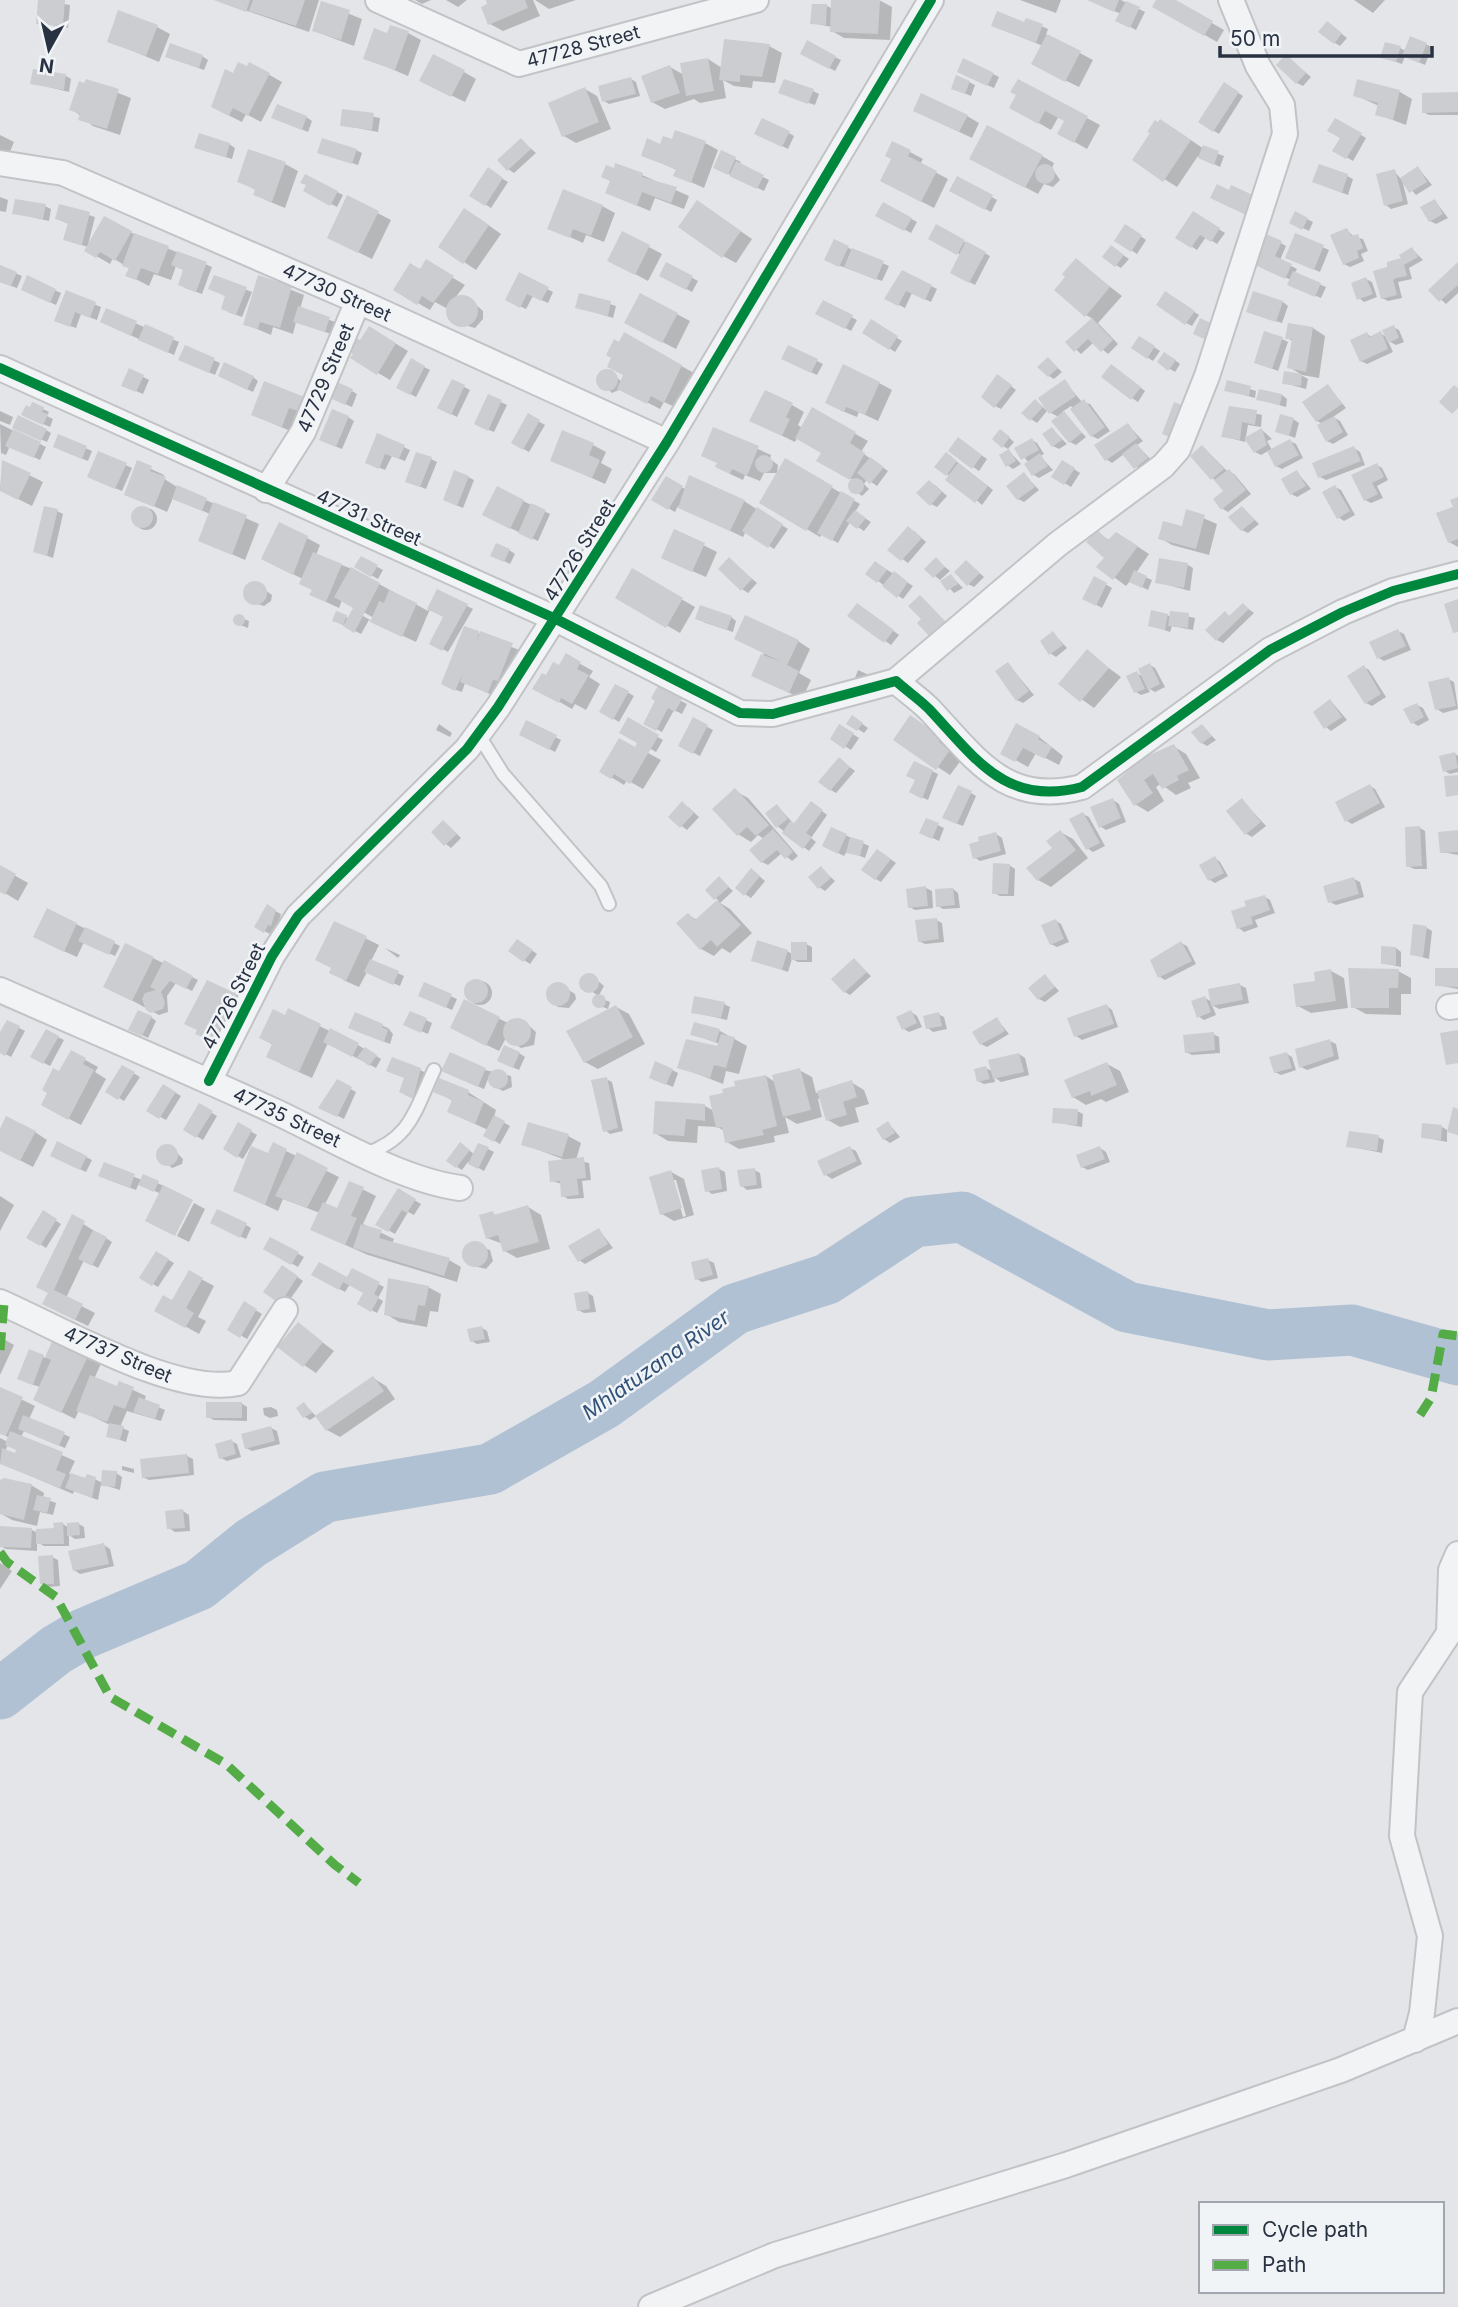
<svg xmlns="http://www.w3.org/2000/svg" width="1458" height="2307" font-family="Inter,sans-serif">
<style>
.shadow{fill:#0003;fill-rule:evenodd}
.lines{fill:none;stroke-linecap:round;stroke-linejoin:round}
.river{stroke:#b1c1d4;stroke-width:51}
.building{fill:#cbcdd0}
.service-casing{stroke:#c1c3c6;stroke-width:16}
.minor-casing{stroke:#c1c3c6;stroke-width:28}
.service{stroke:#f2f3f5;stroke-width:12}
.minor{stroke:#f2f3f5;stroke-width:24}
.quiet{stroke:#53ac46;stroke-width:9;stroke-dasharray:18 9;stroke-linecap:butt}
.cycleway-casing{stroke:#f1f4f7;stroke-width:15}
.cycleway{stroke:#00873e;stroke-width:10}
.labels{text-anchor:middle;stroke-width:5;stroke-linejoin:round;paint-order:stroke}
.street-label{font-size:19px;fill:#293242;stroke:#f1f4f7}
.water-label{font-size:21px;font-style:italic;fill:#325177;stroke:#f1f4f7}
</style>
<rect width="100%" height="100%" fill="#e3e5e8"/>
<path class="shadow" d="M40,0L70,5L68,28L38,23Z
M215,0H319L309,32Z
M415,0H431L422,4Z
M446,0H467L458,7Z
M488,0H533L540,16L503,31L490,24Z
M535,0H576L549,9Z
M833,0H879L892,7L890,40L844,38L832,31V27L812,23L827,6L833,9Z
M1020,0H1061L1056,13Z
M1089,0H1121L1145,12L1136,30L1118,20L1121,14Z
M1158,0H1172L1224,30L1217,42L1154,6Z
M1354,0H1385L1373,13Z
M322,3L362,19L354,46L314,31Z
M1027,20L1048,29L1046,35L1093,60L1079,87L1046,71L1043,46L999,28L1025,24Z
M157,27L170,34L159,62L109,41Z
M1333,27L1347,38L1340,46L1335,43Z
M408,33L421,40L408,76L366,58L388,35Z
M1411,38L1432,47L1425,65L1405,56L1402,64L1382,57L1400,48L1406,51Z
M807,43L841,60L835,71L802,53Z
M769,46L782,53L775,83L753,81L752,88L734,86L723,80L726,98L700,103L694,99L665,109L652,102L670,67L684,75L708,59L722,68Z
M202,56L208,60L204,70L173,59Z
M1286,56L1311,77L1303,86L1297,83Z
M250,64L282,82L261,122L246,114L242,122L226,114Z
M464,72L476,79L465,102L434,87Z
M993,74L999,77L994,88L965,75Z
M66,76L71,79L69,92L32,83Z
M631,79L636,82L640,96L609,104L604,101Z
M87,81L131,98L120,135L93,126L72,109Z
M1018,81L1100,125L1087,149L1059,133L1066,120L1059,116L1051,130L1011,107L1018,95Z
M1358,81L1400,92L1412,99L1406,125L1377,114L1379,106L1355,95Z
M969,82L975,85L971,96L959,91Z
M1224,84L1243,96L1219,134L1200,122Z
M585,89L597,96L611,129L576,143L564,136Z
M813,91L819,94L815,105L786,95Z
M1458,94V115H1429L1423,112Z
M343,111L380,118L378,132L342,125Z
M967,116L979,123L972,138L928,117Z
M306,117L312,121L308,132L279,120Z
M1336,120L1366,138L1353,161L1334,150L1342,138Z
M1173,128L1204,149L1224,156L1220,167L1198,156L1177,187L1134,160Z
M789,133L794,136L788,149L762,136Z
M0,135L14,142L9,154L0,151Z
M521,140L536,153L514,173L508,169Z
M705,143L718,150L704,188L675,175L677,170L643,155L661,146Z
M893,143L923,159L920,164L948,179L934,208L895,188Z
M229,144L235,148L232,159L202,150Z
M356,150L362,153L358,165L319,152Z
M1042,156L1054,163L1052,168L1060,180L1053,187L1044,184L1038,194L984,165Z
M735,159L741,162L739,165L769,180L764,191L715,167Z
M285,164L298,171L285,208L268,201L255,194L256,190L239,181Z
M1418,168L1432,185L1416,195L1402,179L1408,204L1391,209L1386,205L1394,171L1401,179Z
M488,170L508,182L491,208L471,195Z
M642,175L689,196L684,209L655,198L650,211L607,193Z
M306,176L343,195L337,207L305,191L308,185Z
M1347,176L1353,179L1348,195L1314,182Z
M958,178L997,200L991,212L951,190Z
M0,197L8,200L6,212L0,211Z
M348,198L391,220L372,259L341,244Z
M1435,201L1448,218L1436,224L1430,221Z
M884,204L917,222L911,233L878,215Z
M45,206L51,209L49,221L14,213Z
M60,206L95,217L88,245L104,218L136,235L212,267L202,294L185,288V270L176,266L171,280L154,274L149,286L128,275L130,269L113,258L110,264L86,250L88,247L71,242L69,224L57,219Z
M602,206L615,213L604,242L586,235L583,243L550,228Z
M710,210L752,239L736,263L723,256Z
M1193,213L1225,233L1217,244L1206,237L1197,250L1177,237Z
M477,217L501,234L476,270L464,262Z
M1307,219L1313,222L1309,231L1291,222Z
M937,227L990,256L975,285L952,273L961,255L931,238Z
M1131,229L1146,240L1137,254L1116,240Z
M1347,230L1354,237L1363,239L1368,251L1361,254L1364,261L1350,267L1344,264Z
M1296,235L1329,250L1320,272L1293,260Z
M835,242L889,266L882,281L832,263Z
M1281,243L1286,246L1280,260L1297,269L1294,274L1326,287L1321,298L1294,287L1291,280L1263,267Z
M649,247L662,254L648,281L622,267Z
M1412,249L1423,260L1409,268L1412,279L1398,282L1402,298L1388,301L1382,298Z
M1117,251L1129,259L1121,268L1116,265Z
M1077,261L1122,296L1098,323L1118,344L1108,354L1094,342L1081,354L1068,342L1093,319L1086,315Z
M426,262L465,285L455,298L467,297L483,311V319L475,328L454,322L448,314L450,303L446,308L435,302L430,310L395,290L421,271Z
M667,264L698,281L692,292L661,275Z
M1458,264V293L1446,304L1430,290Z
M0,267L22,276L17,288L0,282Z
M903,272L937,289L931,302L912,293L905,308L887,299Z
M520,275L553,292L548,303L533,296L526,309L507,300Z
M215,277L252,292L242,317L228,312L227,296Z
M259,277L304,295L300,309L335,322L331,334L296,322L293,334L273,327L271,335L245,324Z
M28,278L61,293L56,305L28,292Z
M1366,279L1372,282L1377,297L1364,302L1359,298Z
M67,293L101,307L97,320L81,314L76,328L62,323Z
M1166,294L1199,315L1192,326L1186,323Z
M580,295L616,306L613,318L577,307Z
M641,295L690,321L676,349L639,330Z
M824,302L857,320L851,331L818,313Z
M1283,302L1288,306L1282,323L1254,314Z
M107,311L179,342L174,355L108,325Z
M871,322L902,341L895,352L865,332Z
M1393,327L1399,330L1404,342L1396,345L1388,341L1393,352L1367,364L1361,361L1367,334L1372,337L1380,333L1388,338Z
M370,328L408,351L390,380L353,358Z
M1313,328L1325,336L1319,378L1302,375L1289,367L1293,341L1287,338Z
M625,335L694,373L677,408L664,402L660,409L621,389L612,393L599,381L604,372L609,371L622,382L625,376L620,344Z
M1140,338L1160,351L1153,361L1133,348Z
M1282,339L1288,342L1278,371L1256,362Z
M185,347L220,363L215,375L186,362Z
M789,347L823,364L817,375L789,362Z
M1171,357L1180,364L1175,372L1159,362Z
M1048,359L1062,372L1054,379L1049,376Z
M412,361L430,370L416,397L399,388Z
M130,370L149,380L143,394L129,388Z
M1117,370L1145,391L1138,402L1132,398Z
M1301,375L1308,379L1306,389L1284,383Z
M253,377L258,381L253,392L225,379Z
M1003,380L1016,390L1001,409L995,406Z
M452,381L470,390L457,417L440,408Z
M1065,382L1082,402L1090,404L1110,431L1098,439L1092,436L1071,406L1062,412L1086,437L1076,445L1070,442L1059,417L1051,413Z
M1228,382L1256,391L1255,398L1226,390Z
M879,383L892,390L878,421L859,412L857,417L840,410Z
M1328,386L1346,408L1333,417L1340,421L1348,435L1333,444L1327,441L1323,424L1317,421Z
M352,391L357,394L352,407L338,401Z
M1282,395L1287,399L1286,407L1258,399Z
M488,396L507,405L494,432L482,427Z
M306,399L295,433L253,415Z
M33,404L49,412L47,416L53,419L50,427L29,418Z
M792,405L804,412L798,425L802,428L813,410L868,441L861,452L888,471L877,486L867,479L864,484L869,489L862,496L850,487L853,480L819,460L824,453L797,438L795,442L764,427Z
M1041,405L1047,411L1037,423L1031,419Z
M1231,408L1262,415L1261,427L1248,425L1245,442L1223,436Z
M0,411L13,417L10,425L0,421Z
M529,416L545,425L529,452L513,443Z
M348,417L354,421L342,449L327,443Z
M1293,419L1299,423L1295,438L1277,431Z
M0,424L46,447L40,460L10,446L6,455L1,453Z
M1128,425L1143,441L1137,445L1153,462L1141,471L1124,454L1112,463L1106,459Z
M714,429L771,455L770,459L778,465L777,473H764L760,481L745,475L743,480L730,474L718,464Z
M1052,429L1067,444L1059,449L1053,446Z
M20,430H46L51,433L47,442Z
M1262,430L1272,439L1267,441L1272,450L1290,441L1296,444L1303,458L1282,469L1276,466L1268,451L1261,455L1255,452Z
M378,435L410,450L405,461L392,456L385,470L373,465Z
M1006,435L1014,442L1008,449L1003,446Z
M59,436L92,451L88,461L61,450Z
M1032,440L1037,443L1044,454L1040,456L1053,470L1039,478L1034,475L1029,463L1017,449Z
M964,443L987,459L979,471L950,451Z
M593,445L606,452L601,463L612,469L605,484L552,460Z
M1203,447L1228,472L1234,474L1251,494L1228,512L1223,509L1225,491L1192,456Z
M1354,448L1360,452L1365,465L1326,480L1320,477Z
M1009,451L1021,464L1013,469L1007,465Z
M99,453L132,468L122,491L95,480Z
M952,458L993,490L982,505L947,474Z
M431,459L437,462L426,489L413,484Z
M786,461L860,504L855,512L871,522L864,531L850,522L838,543L822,534L820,537L761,502Z
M3,462L43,482L32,506L0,490Z
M1063,462L1080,473L1071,487L1053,476Z
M138,463L164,475L163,478L177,487L259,524L245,560L200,540L210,514L173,498L167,512L127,494Z
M1377,465L1382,468L1388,480L1377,486L1383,498L1371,503L1365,500Z
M1297,472L1311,489L1297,497L1291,494Z
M1024,474L1039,490L1024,502L1018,499Z
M468,477L474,480L463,508L451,503Z
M667,479L685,489L744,501L788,529L774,549L746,531L743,537L678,506L675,512L654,500Z
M935,485L947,496L937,507L931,504Z
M1335,487L1341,490L1355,515L1344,521L1338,517Z
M1458,499V547L1449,542Z
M523,501L550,514L538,541L497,522Z
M135 519a11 11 0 1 1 22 0a11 11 0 1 1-22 0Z
M1242,508L1259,524L1248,533L1242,530Z
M57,511L63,514L53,558L35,551Z
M1187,511L1217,524L1209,555L1172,545L1160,538L1183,528Z
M675,531L717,552L706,577L676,564Z
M914,531L926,542L908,563L889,549Z
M1097,533L1111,541H1129L1149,554L1136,573L1152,580L1148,590L1130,581L1126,586L1099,566L1106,557Z
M307,538L320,545L316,555L352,569L428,611L438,591L473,609L448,652L432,643L445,617L430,609L416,642L369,620L361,634L339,623L346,617L349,619L354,611L372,621L374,618L342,600L339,608L324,601L311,594L313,591L303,579L276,566Z
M509,550L515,554L510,564L492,555Z
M361,558L383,570L378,579L356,567Z
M730,560L757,583L748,593L742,589Z
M936,560L950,571L940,580L926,569Z
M967,562L984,577L974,587L968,584Z
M1188,565L1193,568L1190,591L1157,582Z
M881,566L913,586L903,599L878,581Z
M632,571L695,607L680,633L617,597Z
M951,576L963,588L954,593L943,581Z
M1095,578L1112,588L1102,608L1084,598Z
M255,583L272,595L271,601L264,606L251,602L246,594L247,588Z
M1243,605L1254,613L1223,643L1217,640L1226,614L1231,617Z
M863,608L899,635L891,645L850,616Z
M1171,613L1195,618L1193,630L1172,626L1170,632L1150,625L1167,615L1171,617Z
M237,616L249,621L248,628L235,623Z
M731,617L736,621L733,632L703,622Z
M1398,631L1404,634L1411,650L1384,661L1379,658Z
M478,633L524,652L501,699L465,683L462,692L448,687Z
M1053,633L1067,648L1056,657L1050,653Z
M798,641L810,649L799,673L811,680L802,699L753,675L764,653Z
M1087,652L1121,677L1094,708L1060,684Z
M566,656L593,671L589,677L600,684L586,710L575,704L572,709L535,688L560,667Z
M1008,664L1034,695L1023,703L1017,700Z
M1150,665L1155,668L1165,687L1155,692L1148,688L1150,692L1141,695L1136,692V673L1144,677Z
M1364,667L1369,670L1386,697L1372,706L1366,703Z
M858,670L871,676L860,681L855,678Z
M1448,679L1454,682L1458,709L1443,713L1437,709Z
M616,686L634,696L619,722L601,711Z
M658,689L687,704L682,714L674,710L662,732L645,723L657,700Z
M1331,701L1347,720L1331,731L1326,727Z
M1417,705L1423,708L1429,720L1418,726L1412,722Z
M911,717L954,746L950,751L962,759L950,775L895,739Z
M628,720L663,740L656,752L621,732Z
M694,720L713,730L700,756L680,746Z
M858,721L868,728L864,733L849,723Z
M527,722L561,740L555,752L521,734Z
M439,724L452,733L450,737L436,730Z
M840,726L859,738L851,750L832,738Z
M1202,726L1216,740L1207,746L1202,743Z
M1039,737L1063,756L1059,765L1036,753L1028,767L1003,753Z
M1173,746L1186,754L1200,778L1188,783L1191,788L1176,795L1161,784L1156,787L1164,801L1148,812L1135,804L1119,781Z
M648,753L661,760L643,789L627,780L624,785L601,771Z
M1454,753L1458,756V772L1450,774L1445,771Z
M839,759L855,771L836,793L831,790Z
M932,771L938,774L928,800L917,795Z
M1370,786L1375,789L1385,807L1352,824L1347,821Z
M735,791L748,798L798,856L792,861L782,853L768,865L762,862L752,850L764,839L758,835L751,842L738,834Z
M971,793L976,796L963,826L950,821Z
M1113,800L1119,804L1126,822L1106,830L1100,826Z
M1242,800L1266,826L1252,837L1247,834Z
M777,806L795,825L817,807L827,815L811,838L816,842L809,851L776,825Z
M688,807L699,817L687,830L670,817Z
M1083,814L1089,817L1105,846L1093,852L1087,848Z
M927,820L944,828L939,841L927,835Z
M449,826L461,838L451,848L446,844Z
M1420,828L1425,831L1427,869H1414L1408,866Z
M832,829L869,846L865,858L847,851L844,856L830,849Z
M1060,832L1073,839L1088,858L1051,887L1038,880Z
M1458,832V855L1442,852Z
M996,834L1002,838L1006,854L980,861L974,857Z
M883,854L896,863L881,882L876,879Z
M1215,858L1220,862L1228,876L1215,883L1210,880Z
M1009,865L1015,869L1014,896H1000L994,893Z
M0,867L28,883L18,901L0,890Z
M821,868L835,881L825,891L819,887Z
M757,874L765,881L751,898L745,894Z
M719,878L733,891L720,903L730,909L752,933L730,953L722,948L714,956L701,949L679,924L688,915L697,920L719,901L707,890Z
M1354,879L1360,882L1364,897L1336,905L1330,902Z
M926,888L932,891L933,908L915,910L910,907Z
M953,889L958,893L960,908L943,909L938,906Z
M1265,897L1270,900L1275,913L1255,920L1258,927L1244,932L1239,928Z
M267,907L281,914L277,928L275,926L270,934L256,927Z
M936,920L942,923L944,942L925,944L919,941Z
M1056,921L1061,924L1069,942L1057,947L1051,944Z
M335,923L379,945L371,961L404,976L400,986L367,972L359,987L343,980Z
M76,924L120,946L115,956L84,942L77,957L48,944Z
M1427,928L1432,931L1429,959L1411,954Z
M1181,943L1187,946L1196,964L1165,980L1160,977Z
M523,944L537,954L530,964L510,951Z
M806,944L812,947V962H798L792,959L788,972L753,960L787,951L792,954Z
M126,945L198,980L192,991L176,983L167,996L168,1012L159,1015L118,993Z
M385,948L400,955L398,958Z
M1396,948L1401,952V967L1383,963Z
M255,956L261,960L260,976L247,968Z
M855,961L871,976L850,995L845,992Z
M1458,969V989L1437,985Z
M1331,971L1344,978L1348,1008L1311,1013L1298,1006Z
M1398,971L1411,978V994H1401V1015L1366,1014L1353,1007Z
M591,975L604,986L598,997L610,1002L608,1009L595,1004L597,995L581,984L582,979Z
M1045,976L1059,991L1045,1002L1039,999Z
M468 993a12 12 0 1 1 24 0a12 12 0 1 1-24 0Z
M559,984L575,994L576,999L569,1008L558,1007L548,999L549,988Z
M425,985L457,999L452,1010L426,998Z
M1240,985L1246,988L1249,1003L1219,1009L1212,1005L1216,1015L1204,1020L1198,1016L1205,998L1212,1002Z
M465,1002L508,1023L520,1020L526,1023L536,1032L534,1045L521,1048L506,1038L499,1051L464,1034Z
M724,1004L730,1007L727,1020L693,1012Z
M1107,1006L1112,1010L1118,1027L1082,1040L1076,1036Z
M616,1007L629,1014L645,1044L598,1069L585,1062Z
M289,1011L358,1045L381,1059L376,1068L328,1043L312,1078L281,1064L273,1045L261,1038L286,1017Z
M911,1012L917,1016L922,1027L909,1032L904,1029Z
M411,1013L432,1023L428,1034L409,1026Z
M938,1014L944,1017L947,1029L933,1032L928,1028Z
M356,1015L388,1028L393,1034L390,1044L356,1031Z
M151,1017L156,1021L148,1038L130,1029Z
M997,1019L1009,1034L987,1047L981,1044Z
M8,1022L25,1031L11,1057L0,1051V1036Z
M695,1024L720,1031L747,1046L739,1074L726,1071L723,1084L680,1067L719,1048L720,1044L692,1034Z
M46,1031L64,1040L50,1066L32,1057Z
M1213,1034L1219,1037L1220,1053L1192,1055L1186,1052Z
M1330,1041L1336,1044L1339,1059L1307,1070L1301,1067Z
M71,1052L98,1067L95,1072L106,1079L81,1125L56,1112L50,1092Z
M519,1053L525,1057L519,1070L505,1064Z
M1019,1054L1025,1058L1029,1075L1001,1082L994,1077L995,1082L984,1084L978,1081L986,1068L993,1072Z
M1287,1054L1292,1057L1296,1070L1281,1075L1275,1072Z
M1107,1064L1120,1071L1129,1092L1106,1102L1101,1099L1086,1105L1073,1097Z
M123,1067L140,1077L124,1101L108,1091Z
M420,1070L426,1073L419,1100L406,1095Z
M485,1070L511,1076L512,1087L503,1091L491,1085L490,1074L484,1089L449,1074Z
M672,1070L678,1073L673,1087L657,1080Z
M799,1070L812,1077L816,1093L851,1082L864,1090L869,1104L855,1108L859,1122L840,1127L828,1120L821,1098L818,1099L822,1117L797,1124L785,1117L789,1133L774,1136L775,1142L739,1149L727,1142L725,1131L717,1127L698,1126L697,1143L668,1141L655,1133L705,1106L714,1111L724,1095L766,1076L775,1082Z
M606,1079L612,1082L623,1131L610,1134L605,1130Z
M337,1082L356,1092L344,1119L320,1107Z
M164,1086L181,1096L166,1120L149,1111Z
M435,1091L468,1092L496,1110L494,1117L510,1126L500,1144L485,1135L488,1130L449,1112L453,1101Z
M199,1105L217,1116L203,1140L185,1129Z
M1458,1110V1135L1447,1130V1142L1422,1137L1442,1127L1449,1131Z
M1077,1111L1083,1114L1082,1127L1054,1122Z
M888,1123L900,1137L890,1143L884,1139Z
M239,1124L257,1135L243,1159L225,1149Z
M35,1132L47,1140L33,1167L0,1150V1133Z
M568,1136L581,1143L576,1160L589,1163L591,1180L582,1181L584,1198L568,1199L562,1195V1184L552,1181L568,1161L523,1144Z
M1378,1137L1384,1140L1382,1153L1348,1146Z
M170,1146L183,1159L182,1164L172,1168L159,1156L164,1147Z
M466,1148L474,1154L488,1149L494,1152L484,1171L468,1162L462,1170L457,1167Z
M850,1148L856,1151L862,1164L832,1179L826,1175L819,1162Z
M1100,1148L1106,1152L1110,1162L1088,1170L1082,1167Z
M286,1151L339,1177L325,1204L338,1210L350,1183L376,1196L363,1224L394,1239L392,1244L449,1260L461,1267L457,1282L368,1255L325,1236L312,1229L320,1213L283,1199L278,1211L248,1197L269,1156Z
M86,1157L92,1160L86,1172L58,1159Z
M105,1165L142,1180L144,1177L164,1186L161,1194L139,1183L136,1190L106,1179Z
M719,1169L725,1172L727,1191L712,1194L706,1190Z
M754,1170L760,1173L762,1188L747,1190L742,1186Z
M671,1172L684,1179L694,1215L674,1221L662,1214ZM672,1180H676L686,1216L683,1217Z
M399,1191L421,1204L414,1215L408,1212L395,1234L378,1224Z
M0,1196L14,1205L0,1231Z
M194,1203L205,1209L189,1242L177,1236Z
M528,1207L541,1215L550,1249L517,1258L505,1251L503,1244L487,1238L492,1213L497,1216Z
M44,1213L61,1224L46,1248L29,1237Z
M72,1217L112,1242L98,1268L84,1260L66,1298L95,1313L88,1326L57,1311L49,1293Z
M246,1225L251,1228L246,1239L218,1226Z
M599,1230L613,1248L585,1264L579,1260Z
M271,1239L304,1257L298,1267L266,1249Z
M472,1244L490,1250L493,1261L486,1269L474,1266L465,1257V1252Z
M157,1253L174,1263L158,1287L141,1277Z
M708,1260L714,1263L718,1278L702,1282L697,1279Z
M288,1270L303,1281L286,1305L265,1292Z
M353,1270L384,1287L378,1298L383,1301L377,1313L359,1304L366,1292L350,1284L345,1292L314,1275L348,1280Z
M190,1273L214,1286L198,1317L206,1321L199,1334L156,1310L173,1303Z
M428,1287L441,1294L438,1312L430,1311L427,1327L399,1322L386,1314Z
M588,1293L593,1296L596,1312L584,1313L578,1310Z
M245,1304L262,1314L247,1339L230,1329Z
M298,1324L334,1351L316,1373L304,1365Z
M482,1328L487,1331L490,1342L477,1344L472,1341Z
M0,1337L14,1345L0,1375Z
M56,1337L104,1357L94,1379L118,1388L120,1384L146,1396L144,1401L165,1410L161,1421L127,1411L120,1427L129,1431L126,1442L108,1436L110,1425L79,1410L75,1419L35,1399L40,1387L25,1382L30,1352L46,1358Z
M373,1378L386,1386L395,1399L340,1437L327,1430Z
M0,1389L35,1406L29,1419L70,1437L65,1448L24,1431L21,1437L75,1461L69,1474L86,1481L88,1476L103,1483L116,1473L122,1477L120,1490L101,1484L98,1500L74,1491L73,1494L0,1463V1438L8,1442L10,1438L0,1433ZM8,1445L18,1450L16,1456L5,1451Z
M241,1403L247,1407V1421L214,1420L208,1417Z
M304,1404L316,1416L310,1420L305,1417Z
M271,1407L277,1410L278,1416L270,1418L264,1415L263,1408Z
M271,1428L277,1431L280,1444L252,1451L246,1448Z
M231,1441L237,1444L241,1457L227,1461L221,1458Z
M187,1456L193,1459L194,1475L149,1480L143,1477Z
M122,1466L134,1469V1473L122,1470Z
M0,1481L31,1485L44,1493L43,1498L56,1503L53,1515L40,1512L37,1526L12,1520L0,1513Z
M183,1511L189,1515L190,1531L175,1532L169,1528Z
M63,1524L69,1528L79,1524L84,1527L85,1538L75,1539L69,1535V1546H44L37,1542V1551L6,1549L0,1546L32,1530L38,1533L55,1530Z
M104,1545L110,1549L114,1566L80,1574L74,1570Z
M52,1557L58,1560L60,1586L48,1587L42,1583Z
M0,1563L12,1571L0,1589Z"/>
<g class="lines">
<path class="river" d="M0,1694L56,1650L83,1634L199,1585L251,1543L325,1497L490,1469L604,1404L735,1309L827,1279L914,1222L962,1217L1127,1307L1268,1335L1352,1330L1458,1360"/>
</g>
<path class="building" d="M38,0H65L63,26L36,24Z
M214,0H250L246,12Z
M253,0H305L296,26L249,11Z
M486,0H525L528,8L488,25L481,7L487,4Z
M831,0H880L878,34L830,32Z
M1087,0H1119L1114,12Z
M1156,0H1176L1213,21L1204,36L1152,7Z
M321,1L350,10L341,40L312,31Z
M1126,1L1140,7L1130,28L1115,21Z
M812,4H827L826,25L810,24Z
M118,10L158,25L146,56L107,42Z
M997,11L1024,22L1026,18L1043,24L1036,43L991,26Z
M1327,21L1342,33L1334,44L1318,32Z
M390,25L409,31L395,70L363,59L374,28L387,33Z
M1047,34L1081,51L1065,82L1031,64Z
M1410,36L1427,43L1419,63L1402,56Z
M724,39L770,44L762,77L740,75V82L719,80Z
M807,40L836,56L829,69L800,54Z
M1385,42L1401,46L1396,62L1380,58Z
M170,43L203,55L199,68L165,57Z
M433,54L465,70L451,97L419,81Z
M1286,54L1306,73L1296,84L1276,65Z
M708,58L714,91L686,96L680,63Z
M963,58L994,73L987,86L957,72Z
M238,62L247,66L249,62L270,73L248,116L233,108L229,116L211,107L225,69L233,73Z
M670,65L680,93L651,103L641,76Z
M33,69L66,74L64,90L30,84Z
M956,75L970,81L965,94L951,89Z
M631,77L636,94L602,102L598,86Z
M86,79L119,89L107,129L78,120L80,114L69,110L79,81L84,83Z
M784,79L814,89L808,104L778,93Z
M1018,79L1088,116L1074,143L1057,134L1064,121L1045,111L1038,124L1009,108L1016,95L1010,92Z
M1357,79L1400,90L1393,120L1375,115L1378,103L1353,96Z
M1224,82L1239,92L1213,132L1198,122Z
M585,87L599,122L562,137L548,103Z
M1458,92V112L1422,113V93Z
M921,93L968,115L959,132L913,111Z
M277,104L307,116L302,130L271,118Z
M342,109L374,113L372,130L340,126Z
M762,118L790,131L782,147L754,134Z
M1335,118L1362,133L1346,159L1332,151L1340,138L1327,131Z
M1160,119L1191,140L1163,182L1132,160L1150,133L1147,132L1155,120L1158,122Z
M987,125L1043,155L1025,188L969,159Z
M675,130L706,141L691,183L673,176L676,169L641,156L647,138L660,144L663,136L672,139Z
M199,133L230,143L226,157L194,148Z
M322,138L357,149L352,164L317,153Z
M521,138L531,149L507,171L497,160Z
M892,141L911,150L908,156L937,171L921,202L880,181L891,159L885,156Z
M1203,145L1219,151L1214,165L1198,158Z
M248,149L286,162L272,202L253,195L255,189L237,182Z
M721,150L736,157L728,175L713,168Z
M736,161L764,175L757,189L729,176Z
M615,163L643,173L642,177L677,187L671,203L642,192L637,206L605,193L610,181L601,177L606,165L614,168Z
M1035 174a10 10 0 1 1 20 0a10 10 0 1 1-20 0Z
M1319,164L1348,174L1342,193L1312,182Z
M1418,166L1427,182L1409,193L1400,178Z
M488,167L503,178L485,206L469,196Z
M1395,169L1403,201L1384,206L1376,174Z
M305,174L338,191L330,206L303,191L306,185L300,183Z
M957,176L993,195L985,210L949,191Z
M1217,184L1229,190L1231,185L1255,196L1246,215L1210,198Z
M563,189L603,205L591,236L573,229L570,238L547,229Z
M347,195L379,211L358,253L327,238Z
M15,199L46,204L43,219L12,214Z
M1435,199L1443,214L1429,222L1420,207Z
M697,200L741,231L722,258L678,227Z
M883,202L912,218L904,231L875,216Z
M59,204L90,212L82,245L63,240L68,223L55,219Z
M464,208L489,225L463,264L438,247Z
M1193,211L1220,228L1211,242L1200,235L1191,248L1175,238Z
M1295,211L1308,218L1302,230L1289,223Z
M104,216L132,231L115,261L100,252L96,258L84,251Z
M936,224L965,240L957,255L928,239Z
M1125,224L1142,235L1131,252L1114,241Z
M1347,228L1351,236L1358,234L1363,248L1357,251L1359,258L1343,265L1330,235Z
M622,231L650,245L635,275L607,261Z
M134,233L169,246L158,274L141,268L136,280L125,276L129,268L122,266Z
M1264,233L1282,241L1275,256L1292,264L1285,279L1255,265L1262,250L1257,248Z
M1295,233L1324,245L1314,270L1285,258Z
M834,239L849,246L839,267L824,260Z
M966,241L986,252L969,283L950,273Z
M1111,245L1124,255L1115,267L1102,257Z
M1412,247L1418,257L1404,265L1407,276L1393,279L1397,295L1381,299L1373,271L1387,267V262L1401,258L1399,255Z
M852,248L884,261L876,280L844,267Z
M177,251L207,262L196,292L178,285L183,270L171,265Z
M1076,258L1110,287L1085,317L1054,290L1065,277L1062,274Z
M426,259L454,276L433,303L422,296L417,305L393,290L410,263L420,269Z
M666,262L693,276L686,290L659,276Z
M1458,262V285L1439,302L1428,290Z
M0,265L17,272L11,286L0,282Z
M902,270L932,285L925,300L906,291L898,306L884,299Z
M1293,271L1321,283L1315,297L1287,285Z
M519,272L549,287L541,301L527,294L520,308L505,300Z
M27,275L56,289L50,303L21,290Z
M214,275L247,287L236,315L221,309L225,296L208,289Z
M258,275L292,286L280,328L260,322L258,329L243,325Z
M1366,277L1373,294L1357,300L1351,283Z
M66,290L96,302L90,318L75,312L70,327L54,321Z
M1165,291L1195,311L1185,325L1156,305Z
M1253,291L1283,301L1276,322L1246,312Z
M579,293L611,301L608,316L575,308Z
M640,293L678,313L662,343L624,323Z
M446 311a16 16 0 1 1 32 0a16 16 0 1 1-32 0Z
M823,300L853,315L845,329L815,314Z
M298,306L330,317L325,332L293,322Z
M106,308L137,321L131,336L100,322Z
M1092,318L1113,340L1101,352L1088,339L1074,352L1065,342Z
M1200,318L1215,325L1209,341L1193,334Z
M871,319L898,336L889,350L862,333Z
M1288,323L1313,327L1306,372L1287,368L1292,339H1285Z
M145,324L174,337L168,353L138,340Z
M1394,325L1399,338L1388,343L1382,330Z
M369,326L396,343L377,375L350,358L353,354L346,349L354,337L360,340Z
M1264,331L1283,337L1272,369L1254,363Z
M1381,331L1388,349L1360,362L1350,340L1367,332L1369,337Z
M624,332L682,365L664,403L651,396L647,404L617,389L623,375L607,367L611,358L606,355L614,339L619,342Z
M1139,336L1155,346L1147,359L1131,348Z
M185,345L215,358L209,373L178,360Z
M788,345L818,359L811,373L781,359Z
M1164,352L1176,360L1168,371L1157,362Z
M1048,357L1058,368L1048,377L1037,367Z
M411,358L425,366L410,395L396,388Z
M224,362L254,376L247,390L218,376Z
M843,364L880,382L865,415L846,407L844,412L825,403Z
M1111,364L1141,387L1131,400L1101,377Z
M129,368L144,375L136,392L121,386Z
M596 380a11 11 0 1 1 22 0a11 11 0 1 1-22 0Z
M1284,371L1302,374L1301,386L1282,384Z
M997,374L1012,385L994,408L981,397Z
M452,379L465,385L451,415L437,408Z
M1065,379L1076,396L1049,414L1038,398Z
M1227,380L1251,386L1249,396L1224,391Z
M264,381L307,398L301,412L289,408L282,427L251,415Z
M337,382L353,389L345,405L330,398Z
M1328,384L1342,404L1316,422L1302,402Z
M1454,385L1458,388V408L1452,414L1439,402Z
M1259,389L1282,394L1280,405L1256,400Z
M765,390L793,403L786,417L790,419L782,436L749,421Z
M488,394L502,400L488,431L474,424Z
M1035,399L1043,407L1030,421L1021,413Z
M1084,399L1105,427L1091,437L1070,409Z
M32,402L44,407L42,412L48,414L43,425L21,415L26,405L30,407Z
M1174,402L1190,408L1177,440L1162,434Z
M1229,406L1257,410L1255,425L1242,422L1240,440L1221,437Z
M812,407L856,432L850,443L865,453L850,480L816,461L821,453L795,438Z
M332,409L349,416L336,447L319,440Z
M1064,411L1082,433L1069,443L1051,421Z
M528,413L540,420L523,450L511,443Z
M1280,414L1294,418L1289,436L1275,432Z
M18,415L47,429L41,441L12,428Z
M1334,416L1343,432L1326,442L1317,425Z
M1128,423L1138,438L1105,461L1094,445Z
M713,427L759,446L747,476L732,469L730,474L715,467L717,463L701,456Z
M1052,427L1062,440L1052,447L1042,434Z
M1262,428L1267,445L1254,453L1244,438Z
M13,429L41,442L34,458L5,446Z
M1000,429L1010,437L1002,448L992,439Z
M562,430L594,443L589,455L600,460L592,478L550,461Z
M377,433L405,445L399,459L385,454L379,469L365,463Z
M58,434L87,446L82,459L53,447Z
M958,437L982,455L972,469L948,451Z
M1032,438L1039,450L1021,460L1014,448Z
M1290,439L1299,455L1275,467L1267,451Z
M1136,443L1148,458L1134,469L1122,454Z
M1202,445L1224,469L1211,480L1190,456Z
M1354,446L1361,461L1318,478L1312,463Z
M1009,449L1016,461L1006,467L999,455Z
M98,451L127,463L115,489L87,477Z
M416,452L432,457L420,487L405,482Z
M946,452L957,461L946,476L934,467Z
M1040,453L1048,466L1032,476L1024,464Z
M755 464a9 9 0 1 1 18 0a9 9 0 1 1-18 0Z
M870,457L884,467L870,484L857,473Z
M785,458L833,486L806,531L759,503Z
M2,460L31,473L18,500L0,491Z
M137,460L152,466L150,471L166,477L154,507L124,495Z
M1062,460L1075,468L1064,485L1051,477Z
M958,463L988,486L975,503L945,480Z
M1377,463L1384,477L1372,483L1378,494L1364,501L1351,475Z
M1229,469L1246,490L1221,510L1213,499L1223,491L1214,480Z
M454,470L469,476L457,506L443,500Z
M1297,470L1306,486L1290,495L1281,479Z
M1024,472L1035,487L1017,500L1006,486Z
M689,475L745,500L730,531L678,508Z
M666,476L683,486L668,510L651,500Z
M848 486a8 8 0 1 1 16 0a8 8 0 1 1-16 0Z
M929,480L942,492L930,506L916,493Z
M177,485L207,498L202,511L172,499Z
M1335,485L1350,511L1337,519L1322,492Z
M497,486L524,500L510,529L482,515Z
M841,491L855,499L832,541L817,533Z
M1458,497V539L1448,543L1436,513L1453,507L1450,500Z
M213,502L247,515L232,555L198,541Z
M531,503L546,510L532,540L518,533Z
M131 517a11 11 0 1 1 22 0a11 11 0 1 1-22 0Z
M44,506L58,509L47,556L33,552Z
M1242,506L1255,520L1241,531L1228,517Z
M757,507L783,524L768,548L742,531Z
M1186,509L1205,515L1196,549L1158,539L1163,521L1182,526Z
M855,510L866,518L857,529L846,521Z
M279,522L308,536L293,575L261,559Z
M908,526L922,538L901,561L887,550Z
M674,529L705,543L692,572L661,558Z
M1097,530L1108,540L1116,532L1138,546L1113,580L1096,567L1104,558L1086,542Z
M496,543L510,549L504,562L490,556Z
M313,552L342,564L326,602L309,595L312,590L299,584Z
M361,556L378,565L371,577L354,567Z
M729,557L752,579L741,591L718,569Z
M936,557L945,567L933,578L924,569Z
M1159,558L1188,563L1184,588L1155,583Z
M966,560L980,573L967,586L954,572Z
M875,561L887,570L877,583L865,574Z
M351,567L380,583L354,633L343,626L353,608L334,597Z
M632,568L683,598L666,628L615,598Z
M1134,570L1147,576L1142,588L1129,582Z
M894,571L908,582L897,598L882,586Z
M951,574L958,584L947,591L940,581Z
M1094,576L1107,583L1096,606L1082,599Z
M243 593a12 12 0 1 1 24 0a12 12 0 1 1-24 0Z
M437,589L468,604L442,651L429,644L443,617L427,609Z
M389,590L417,603L402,637L370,622L379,601L384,603Z
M920,595L946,622L930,637L917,623L921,619L908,606Z
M1458,599V632L1453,633L1444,604Z
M857,603L894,630L884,643L847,616Z
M1243,603L1249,609L1216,641L1205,630L1225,611L1229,616Z
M700,605L732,616L727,630L695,619Z
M1151,610L1168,614L1165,630L1148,626Z
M336,611L347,615L343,625L332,621Z
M1170,611L1189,613L1188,628L1168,626Z
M233 620a6 6 0 1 1 12 0a6 6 0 1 1-12 0Z
M745,615L799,640L787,665L799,671L789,693L751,676L761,654L782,662L734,639Z
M464,626L479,631L477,641L480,631L513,643L498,681L493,680L488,693L460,682L463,673L455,691L441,684Z
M1398,629L1406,646L1377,659L1369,642Z
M1053,631L1063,645L1049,655L1040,641Z
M1087,649L1109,668L1080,702L1058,684Z
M566,653L581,662L577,669L589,675L572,704L561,698L559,703L532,689L542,673L546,675L553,662L559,665Z
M1008,662L1029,691L1016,701L995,671Z
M1150,663L1160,684L1148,690L1138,669Z
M1364,665L1381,694L1365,704L1347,676Z
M1137,671L1145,689L1134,693L1126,676Z
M1449,677L1456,706L1435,710L1428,682Z
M615,684L629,691L613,720L599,712Z
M658,686L682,699L675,712L668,708L656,731L643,724L655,701L651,698Z
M1330,699L1342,717L1324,729L1313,712Z
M1417,703L1424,717L1411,724L1403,709Z
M852,715L863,723L857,731L846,724Z
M910,715L942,737L939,742L950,750L936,770L893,740Z
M628,717L659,735L630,784L614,774L611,779L599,772L619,738L635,747L637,743L619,733Z
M693,717L708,725L693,754L678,746Z
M526,720L557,735L549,750L519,735Z
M1016,723L1040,736L1038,739L1052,747L1045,759L1023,748L1015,762L1000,754Z
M839,724L854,733L844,749L830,739Z
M1202,724L1212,736L1201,744L1191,732Z
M1174,744L1189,770L1177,776L1179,780L1162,789L1153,774L1144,780L1153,793L1134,806L1117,780L1145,757Z
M1455,752L1458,768L1443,772L1439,756Z
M839,757L850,767L830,791L818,782Z
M914,761L933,770L922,799L909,792L915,780L906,776Z
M1458,775V795L1446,797L1444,776Z
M1370,784L1380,803L1345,822L1335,802Z
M958,785L972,791L957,824L942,818Z
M735,788L769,825L756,836L747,827L737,836L712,809Z
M1113,798L1121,818L1099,828L1090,807Z
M1242,798L1261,822L1245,835L1226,811Z
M682,801L694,813L680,828L668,817Z
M811,801L823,810L806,833L812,837L803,849L782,833L790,821L794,823Z
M777,804L788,819L776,828L765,813Z
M1083,812L1100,843L1086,850L1069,819Z
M926,818L939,823L932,839L919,833Z
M443,820L457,834L444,846L431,832Z
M1420,826L1422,866L1406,867L1405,827Z
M831,827L847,834L838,854L822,846Z
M773,829L793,852L785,859L777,850L761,863L749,850Z
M1060,830L1076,850L1037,881L1026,868L1052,848L1046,841Z
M1458,830V852L1440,853L1438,832Z
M996,832L1001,851L973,859L969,844L979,841L978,837Z
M850,837L864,841L860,856L846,853Z
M877,849L891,859L875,880L861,870Z
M1215,856L1224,873L1208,881L1199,865Z
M993,863L1010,864L1008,894H992Z
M0,865L16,874L5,895L0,892Z
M821,866L831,878L818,889L808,877Z
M751,868L760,876L744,896L735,888Z
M719,876L729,887L714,900L705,890Z
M1354,877L1359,894L1328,903L1323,886Z
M926,886L928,906L908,908L906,889Z
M953,888L955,905L936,907L935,889Z
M1265,895L1270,910L1251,917L1253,924L1237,929L1231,911L1246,906L1244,901Z
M717,900L741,925L717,947L711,940L700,950L676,923L688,913L695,920Z
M267,904L276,910L271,926L268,925L264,933L254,927Z
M47,908L77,923L64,952L33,937Z
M937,918L939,939L918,942L915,920Z
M1056,919L1064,939L1050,945L1041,925Z
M334,921L367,936L346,981L329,973L331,968L315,960Z
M1413,924L1427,926L1423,957L1410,955Z
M85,927L115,941L109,955L78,941Z
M517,939L533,950L523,962L508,951Z
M757,940L788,950L782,970L751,961Z
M1181,941L1192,961L1158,978L1150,960Z
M791,942H807V960H791Z
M125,943L154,957L132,1001L103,987Z
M1381,946L1396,947V965L1381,964Z
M854,958L867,972L844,993L831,979Z
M370,959L399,971L393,985L364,972Z
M164,960L193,976L186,989L170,981L161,992L165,1003L163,1009L151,1013L146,1010L142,999L145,993L156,990L150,987Z
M1348,968L1399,969L1398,988H1389V1008H1351Z
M1435,968H1458V987L1435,986Z
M1331,969L1336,1001L1296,1007L1293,984L1315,981L1314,972Z
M579 983a10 10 0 1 1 20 0a10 10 0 1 1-20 0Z
M1045,974L1055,987L1038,1000L1028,988Z
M464 991a12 12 0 1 1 24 0a12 12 0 1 1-24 0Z
M207,980L239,995L218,1037L214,1035L212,1041L195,1034L197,1030L184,1024Z
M546 994a12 12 0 1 1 24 0a12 12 0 1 1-24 0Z
M424,982L452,994L446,1008L418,996Z
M1240,983L1243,1000L1211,1006L1208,989Z
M592 1001a7 7 0 1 1 14 0a7 7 0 1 1-14 0Z
M694,996L725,1002L721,1018L691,1013Z
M1205,996L1211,1012L1197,1018L1191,1001Z
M464,999L500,1017L486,1046L450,1028Z
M1107,1004L1114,1024L1074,1037L1067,1018Z
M616,1005L633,1037L584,1063L566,1031Z
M288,1008L321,1024L299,1072L266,1057L272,1044L259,1038L273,1009L285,1015Z
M138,1010L152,1016L142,1036L128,1030Z
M911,1010L917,1023L902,1030L896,1017Z
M410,1011L427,1018L421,1033L403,1025Z
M355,1012L383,1024L382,1027L388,1030L384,1042L348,1028Z
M939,1012L942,1026L926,1029L923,1016Z
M997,1017L1005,1031L980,1045L972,1032Z
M503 1032a14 14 0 1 1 28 0a14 14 0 1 1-28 0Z
M7,1020L20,1026L5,1056L0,1053V1032Z
M694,1022L720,1029L716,1042L690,1035Z
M330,1028L359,1043L352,1057L323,1042Z
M46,1029L59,1036L43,1064L30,1057Z
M1458,1030V1063L1446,1065L1440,1033Z
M1214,1032L1215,1050L1185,1053L1183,1035Z
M721,1034L735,1037L726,1068L714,1065L710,1078L677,1068L686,1039L717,1046Z
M1330,1039L1334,1056L1299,1068L1295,1049Z
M504,1045L520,1052L513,1068L497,1061Z
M365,1047L377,1055L369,1066L357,1057Z
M71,1050L86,1058L83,1064L94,1070L68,1120L41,1105L47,1093L42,1090L53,1068L59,1071Z
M450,1052L486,1068L478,1087L441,1071Z
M1287,1052L1292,1068L1274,1073L1269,1057Z
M1019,1053L1024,1072L993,1079L988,1060Z
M392,1057L421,1068L413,1099L399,1092L404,1078L386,1071Z
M655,1061L673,1069L666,1085L649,1078Z
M1107,1062L1117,1085L1091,1096L1090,1091L1072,1098L1064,1080Z
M122,1065L135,1072L118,1100L105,1092Z
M986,1066L990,1079L977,1082L974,1069Z
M800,1068L811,1110L783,1117L772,1075Z
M488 1079a10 10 0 1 1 20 0a10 10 0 1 1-20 0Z
M766,1075L777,1126L762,1130L764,1135L725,1143L722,1127L716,1128L709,1096L723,1093L722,1089L735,1086L734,1081Z
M607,1077L618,1128L603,1132L591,1080Z
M439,1078L469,1090L468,1095L484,1102L475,1124L447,1112L452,1100L433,1092Z
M337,1079L352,1087L337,1117L318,1108Z
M852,1080L857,1097L843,1102L847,1115L826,1121L817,1091Z
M163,1084L176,1092L159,1119L146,1111Z
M655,1101L705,1104V1121L686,1119L684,1136L653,1134Z
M199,1103L213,1111L196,1138L183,1130Z
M1453,1107L1458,1109V1135L1447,1132Z
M1053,1108L1078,1109L1077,1125L1052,1123Z
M494,1115L505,1121L494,1142L483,1136Z
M6,1116L36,1131L20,1161L0,1151V1129Z
M888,1121L895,1133L883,1140L876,1129Z
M238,1122L252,1130L237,1158L223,1149Z
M528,1122L569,1134L562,1157L521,1145Z
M1422,1123L1442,1125L1441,1140L1421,1138Z
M1349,1131L1379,1135L1377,1151L1346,1147Z
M57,1141L87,1156L80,1170L50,1156Z
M273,1142L287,1149L265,1205L233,1191L251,1146L268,1153Z
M460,1142L470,1150L456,1168L446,1161Z
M478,1143L489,1147L478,1169L468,1164Z
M156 1155a11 11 0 1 1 22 0a11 11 0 1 1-22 0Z
M850,1146L857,1161L824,1176L817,1161Z
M1100,1146L1105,1159L1081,1168L1076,1155Z
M297,1152L328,1168L307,1208L275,1196Z
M584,1157L586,1178L577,1179L579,1195L561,1197L560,1181L550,1182L548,1161Z
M104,1162L135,1174L130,1188L98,1176Z
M719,1167L722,1189L705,1192L701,1170Z
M755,1168L757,1185L740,1187L737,1170Z
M671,1170L682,1208L660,1215L649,1177Z
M143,1174L159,1181L154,1192L138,1185Z
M349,1181L364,1187L351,1216L357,1218L345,1245L310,1230L323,1202L337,1208Z
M163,1185L193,1200L175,1236L145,1221Z
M398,1188L416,1199L407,1213L402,1210L388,1232L375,1225Z
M528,1205L539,1242L503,1252L498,1235L486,1239L479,1215L493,1211L494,1215Z
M217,1209L247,1223L240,1238L210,1223Z
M43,1210L57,1219L40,1246L26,1238Z
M72,1214L85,1221L54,1290L83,1304L75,1320L42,1304L48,1293L36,1287Z
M361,1224L382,1230L379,1238L450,1258L444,1276L353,1248Z
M599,1228L608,1244L578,1262L568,1246Z
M93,1230L107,1237L92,1266L78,1259Z
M270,1237L299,1252L291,1265L263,1249Z
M462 1254a13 13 0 1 1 26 0a13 13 0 1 1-26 0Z
M156,1251L169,1259L152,1286L139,1278Z
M708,1258L713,1275L695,1280L691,1262Z
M319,1262L347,1277L352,1268L380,1282L374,1294L379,1297L371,1312L357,1304L363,1293L343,1282L339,1290L311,1275Z
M282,1265L298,1276L280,1304L263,1292Z
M189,1270L203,1278L186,1308L194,1313L185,1328L154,1311L163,1295L172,1300Z
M388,1278L429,1286L425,1306L418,1305L415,1321L384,1315Z
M588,1291L590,1309L577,1311L574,1293Z
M244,1301L257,1309L240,1338L227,1330Z
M298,1322L323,1342L303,1367L277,1347Z
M482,1326L485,1339L470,1342L467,1329Z
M55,1335L92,1348L61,1413L33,1400L51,1360L45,1357Z
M29,1349L44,1355L33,1385L17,1379Z
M90,1375L117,1386L119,1381L134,1387L125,1409L114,1405L107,1422L76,1411Z
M373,1376L384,1391L326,1431L315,1416Z
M0,1387L23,1397L6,1436L0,1434Z
M139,1397L160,1405L155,1419L133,1412Z
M206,1402H242V1418H206Z
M304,1402L312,1413L303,1418L296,1408Z
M23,1415L65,1432L59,1446L18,1429Z
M109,1423L124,1426L120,1440L106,1437Z
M271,1426L275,1441L245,1449L241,1434Z
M10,1431L63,1452L56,1470L66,1474L60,1488L0,1464L2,1448L15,1453L16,1450L5,1445Z
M232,1439L236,1454L219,1459L215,1444Z
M187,1454L189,1473L142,1478L140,1459Z
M102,1470L117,1471L115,1487L101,1486Z
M71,1473L85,1478L87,1474L96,1477L92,1498L65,1488Z
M4,1478L32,1484L24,1520L0,1514V1480Z
M37,1495L51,1498L47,1513L33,1510Z
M183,1509L185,1528L167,1529L165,1511Z
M63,1522L64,1544H36V1529L54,1528L53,1523Z
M79,1522L80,1535L67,1536V1523Z
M0,1526L32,1528L31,1548L0,1547Z
M104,1543L109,1564L73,1571L68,1551Z
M53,1555L54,1584H40L38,1556Z"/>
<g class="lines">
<defs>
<path id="service" d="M478,734L503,774L601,886L609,904
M365,1154C411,1139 415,1110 434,1070"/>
<path id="minor" d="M378,0L519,64L756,0
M0,163L63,173L358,301L667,442
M0,368L556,619L740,713L773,714L896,681C907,691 919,699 929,709C976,759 1006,807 1082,787L1270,650L1343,612L1393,591L1458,574
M266,490L303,432L358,301
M896,681L1058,544L1163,466L1178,449L1207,376L1285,134L1282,105L1258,66L1231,0
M0,990C91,1030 183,1069 274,1111C330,1137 400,1180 460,1188
M1449,1007L1458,1006
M209,1081L272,956L298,916L467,749L498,707L667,442L931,0
M0,1302C60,1328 176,1397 238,1383L285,1310
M1415,2040L1422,2013L1430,1936L1402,1836L1410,1692L1449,1633L1451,1570L1458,1554
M651,2307L775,2255L1066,2165L1341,2070L1458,2021"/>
</defs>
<use href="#service" class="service-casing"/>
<use href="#minor" class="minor-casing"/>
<use href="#service" class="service"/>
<use href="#minor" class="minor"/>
<path class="quiet" d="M0,1350L4,1304
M1420,1415L1431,1398L1443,1334L1458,1336
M0,1552L7,1562L56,1597L110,1697L226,1764L335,1865L359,1883"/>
<defs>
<path id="cycleway" d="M0,368L556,619L740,713L773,714L896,681C907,691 919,699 929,709C976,759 1006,807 1082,787L1270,650L1343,612L1393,591L1458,574
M209,1081L272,956L298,916L467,749L498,707L667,442L931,0"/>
</defs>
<use href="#cycleway" class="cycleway-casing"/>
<use href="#cycleway" class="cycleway"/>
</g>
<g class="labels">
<g class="street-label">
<text transform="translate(583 46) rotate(-15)" y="7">47728 Street</text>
<text transform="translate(337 292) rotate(24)" y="7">47730 Street</text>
<text transform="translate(325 378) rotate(-67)" y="7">47729 Street</text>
<text transform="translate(369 517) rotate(24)" y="7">47731 Street</text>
<text transform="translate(579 550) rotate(-58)" y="7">47726 Street</text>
<text transform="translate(233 996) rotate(-63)" y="7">47726 Street</text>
<text transform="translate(287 1117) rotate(25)" y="7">47735 Street</text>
<text transform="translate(118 1354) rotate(23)" y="7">47737 Street</text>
</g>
<g class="water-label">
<text transform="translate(656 1365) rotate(-35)" y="7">Mhlatuzana River</text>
</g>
</g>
<rect x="1199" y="2202" width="245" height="91" fill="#f1f4f7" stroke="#a1a6af" stroke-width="2"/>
<rect x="1213" y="2225" width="35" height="10" fill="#00873e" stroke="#a1a6af" stroke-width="2"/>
<text x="1262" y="2237" font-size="21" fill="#293242">Cycle path</text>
<rect x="1213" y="2260" width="35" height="10" fill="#53ac46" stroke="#a1a6af" stroke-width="2"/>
<text x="1262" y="2272" font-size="21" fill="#293242">Path</text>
<g transform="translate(49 49) rotate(188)" stroke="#f1f4f7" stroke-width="5" paint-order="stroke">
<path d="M0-5L12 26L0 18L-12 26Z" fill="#293242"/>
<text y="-10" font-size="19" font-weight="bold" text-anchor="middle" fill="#293242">N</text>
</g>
<path d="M1220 46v10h212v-10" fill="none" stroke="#293242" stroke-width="3.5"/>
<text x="1230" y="46" font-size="21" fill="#293242" stroke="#f1f4f7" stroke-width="5" paint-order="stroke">50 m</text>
</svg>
